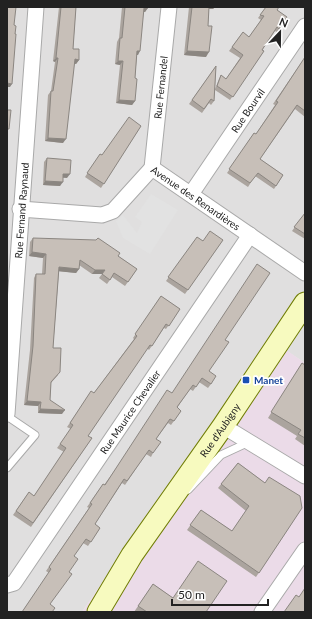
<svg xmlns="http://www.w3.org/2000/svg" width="312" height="619" font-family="Lato,sans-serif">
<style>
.residential{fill:#e0dfdf}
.industrial{fill:#ebdbe8}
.parking{fill:#e2e2e2}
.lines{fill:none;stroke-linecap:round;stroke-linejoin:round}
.lane-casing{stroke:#a9a9a9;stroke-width:9}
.street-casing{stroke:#a9a9a9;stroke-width:17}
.secondary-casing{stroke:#707d05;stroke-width:23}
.lane{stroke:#fff;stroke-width:7}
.street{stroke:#fff;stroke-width:15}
.secondary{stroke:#f7fabf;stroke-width:21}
.wall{fill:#aba49e}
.shaded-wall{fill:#8b8681}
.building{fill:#c7bfb8;stroke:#8b8681}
.transit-dot{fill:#1a4fb4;stroke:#fff;stroke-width:1.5}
.labels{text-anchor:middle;stroke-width:3.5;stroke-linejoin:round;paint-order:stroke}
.street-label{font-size:10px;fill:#222;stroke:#fff}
.transit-label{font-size:10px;font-weight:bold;fill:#164399;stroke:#fff;text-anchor:start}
</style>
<rect width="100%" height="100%" fill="#f2efe9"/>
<path class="residential" d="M7,7H305V363L269,339L82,612H7Z"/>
<path class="industrial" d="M270,339L305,363V612H82Z"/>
<path class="parking" d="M151,194L178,210L150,254L123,238L116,221L123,215L137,233L142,222L135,217Z"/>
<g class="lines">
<defs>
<path id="lane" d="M7,416L35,435L7,468
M188,490L221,455L249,442"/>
<g id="street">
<path id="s1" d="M152,168L169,7"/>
<path id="s2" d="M191,194L305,26"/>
<path id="s3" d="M20,209L102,215L113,211L152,168L305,273"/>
<path id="s4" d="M7,414L36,7"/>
<path d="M223,426L305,476"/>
<path id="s5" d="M7,585L14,583L250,235"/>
<path d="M262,612L305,550"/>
</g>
<g id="secondary">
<path id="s6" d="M98,612L132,555L223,426L305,303"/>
</g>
</defs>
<use href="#lane" class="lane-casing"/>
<use href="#street" class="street-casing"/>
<use href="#secondary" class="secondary-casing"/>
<use href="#lane" class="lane"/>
<use href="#street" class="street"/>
<use href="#secondary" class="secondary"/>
</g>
<path class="wall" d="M59,7H76L73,49L79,60L76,64L74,63L63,143L45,141L48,95L51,91L55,62L53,61Z
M122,7H148L145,12H143L138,55H137L135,78V101L132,105L116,103L120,65L115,64L117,42L119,38Z
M189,7H215L213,9H209L206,57L184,55Z
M266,7L277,10L287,17L277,32L275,31L262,50L264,51L230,100L215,90L214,101L211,105L209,103L202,113L189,104L216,66L215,89L219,79L221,75L226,79L240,58L229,51L243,32L249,37L261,20L258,18Z
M305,57V117L295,109L260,159L283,175L274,189L255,176L248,187L227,173L254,133L256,134L275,105L273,104Z
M141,126L101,188L85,177L100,154L102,155Z
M47,158L67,178H63L60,186L43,185L44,162Z
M305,213V239L292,231Z
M197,237L203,241L223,240L185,294L166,281Z
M33,238L118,256L137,269L125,286L112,277L107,284L99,278L102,274H92L79,265V269L76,273L59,271L53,348L58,375L51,383L50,400L62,414L38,413V406L24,405L30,350L34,278L36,274H42L43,258L29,256L30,242Z
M161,296L180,309L166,329L164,328L149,350L147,348L88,436L92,438L31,527L13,515L29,492L34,496L64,452L57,448L71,429L67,427L89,395L94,393L134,339L133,338Z
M225,340L209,371L211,384L208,388L199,382L193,391L190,389L177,408L181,411L171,425L168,423L156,439L153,453L151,457L146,454L125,485L122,483L95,524L100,528L88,546L83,543L22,612L49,573L46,571L89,508L87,507L103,484L104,485L172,393Z
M302,363L305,365V446L295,439L297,436L268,418Z
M238,463L265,483L302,508L256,577L187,530L201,510L232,531L246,511L218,488Z
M153,584L173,598L206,612H134Z"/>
<path class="shaded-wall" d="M207,7H215L213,9H206Z
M144,8H148L145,12L141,11Z
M137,51H140L138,55H135Z
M187,51L209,52L206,57L184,55Z
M56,58H58L55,62L53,61Z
M75,59L79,60L76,64L72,63Z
M118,61H123L120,65L115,64Z
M7,83L12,84L10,87H7Z
M119,100L135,101L132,105L116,103Z
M48,138L66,139L63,143L45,141Z
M63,174H70L67,178L61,177Z
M45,181L63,182L60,186L43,185Z
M32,252L46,254L43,258L29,256Z
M59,267L79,269L76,273L56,271Z
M95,270H105L102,274H92Z
M27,401L41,402L38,406L24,405Z
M40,409L65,410L62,414L38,413Z"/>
<path class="building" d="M7,7H16L14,25L16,26L15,34H16L12,84L7,83Z
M61,7H76L73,49H79V60L75,59L66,139L48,138L51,91H53L58,58H56Z
M125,7H148V8H144L140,51H137L135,78L137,79L135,101L119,100L123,61H118L120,38H122Z
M192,7H209L208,26H212L209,52L187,51Z
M266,7H279L277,10L287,17L279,29L277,27L262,50L264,51L233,97L217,86L221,75L226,79L243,55L232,47L243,32L249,37L264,16L260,15Z
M305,57V111L297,105L260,159L283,175L276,186L258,173L250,183L229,169L254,133L256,134L278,102L276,101Z
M216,66L214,101L211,99L204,109L192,100Z
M7,110H11L9,129H7Z
M129,117L141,126L104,184L87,173L100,154L102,155Z
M47,158L71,160L70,174H63V182L45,181Z
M305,213V234L294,227Z
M210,231L223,240L188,290L168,277L197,237L203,241Z
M33,238L96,240L98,238L120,253L118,256L137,269L128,282L114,273L110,280L102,274L105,270H95L80,260L79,269L59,267L53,348H61L60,372L51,382L50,400L65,410L40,409L41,402L27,401L33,346L36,274H45L46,254L32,252Z
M257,264L270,273L225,340L229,342L209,371L216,376L211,384L202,378L196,387L193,385L177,407L181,411L174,421L170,419L156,439L161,442L153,453L149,450L127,481L124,479L95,524L100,528L91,542L86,539L74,556L78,559L69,572L72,574L50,604L55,608L52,612H22L51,569L49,567L92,504L90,503L103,484L105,485L167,390L172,393Z
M161,296L180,309L169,326L166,324L152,346L150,345L88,436L92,438L33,523L16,511L29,492L34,496L66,448L60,444L73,425L70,423L91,391L94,393L137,336L135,334Z
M302,363L305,365V438L298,434L301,430L271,412Z
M238,463L265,483L269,477L300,496L302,508L259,573L190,525L201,510L232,531L249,506L221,484Z
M198,561L227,581L206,612H147L138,606L153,584L173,598Z
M305,588V612H284L296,595L299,597Z"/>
<rect class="transit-dot" x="242" y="376" width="8" height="8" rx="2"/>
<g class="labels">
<g class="street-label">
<text dy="4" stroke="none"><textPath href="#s1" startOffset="81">Rue Fernandel</textPath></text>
<text dy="4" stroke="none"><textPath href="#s2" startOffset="101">Rue Bourvil</textPath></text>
<text dy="4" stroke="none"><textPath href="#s3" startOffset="205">Avenue des Renardières</textPath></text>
<text dy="4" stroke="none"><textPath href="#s4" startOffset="204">Rue Fernand Raynaud</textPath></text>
<text dy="4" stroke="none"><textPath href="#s5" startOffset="214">Rue Maurice Chevalier</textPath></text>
<text dy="4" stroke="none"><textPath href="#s6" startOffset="219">Rue d'Aubigny</textPath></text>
</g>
<g class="transit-label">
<text x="254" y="384">Manet</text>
</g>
</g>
<rect width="312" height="619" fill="none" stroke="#222222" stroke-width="16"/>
<g transform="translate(280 32) rotate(22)" stroke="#ffffff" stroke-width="3" paint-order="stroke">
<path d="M0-3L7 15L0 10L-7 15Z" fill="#222222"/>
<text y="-6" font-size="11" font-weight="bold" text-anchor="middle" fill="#222222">N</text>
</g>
<path d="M172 599v6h96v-6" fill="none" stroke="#222222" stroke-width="2"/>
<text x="178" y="599" font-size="12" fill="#222222" stroke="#ffffff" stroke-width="3" paint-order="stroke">50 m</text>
</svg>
